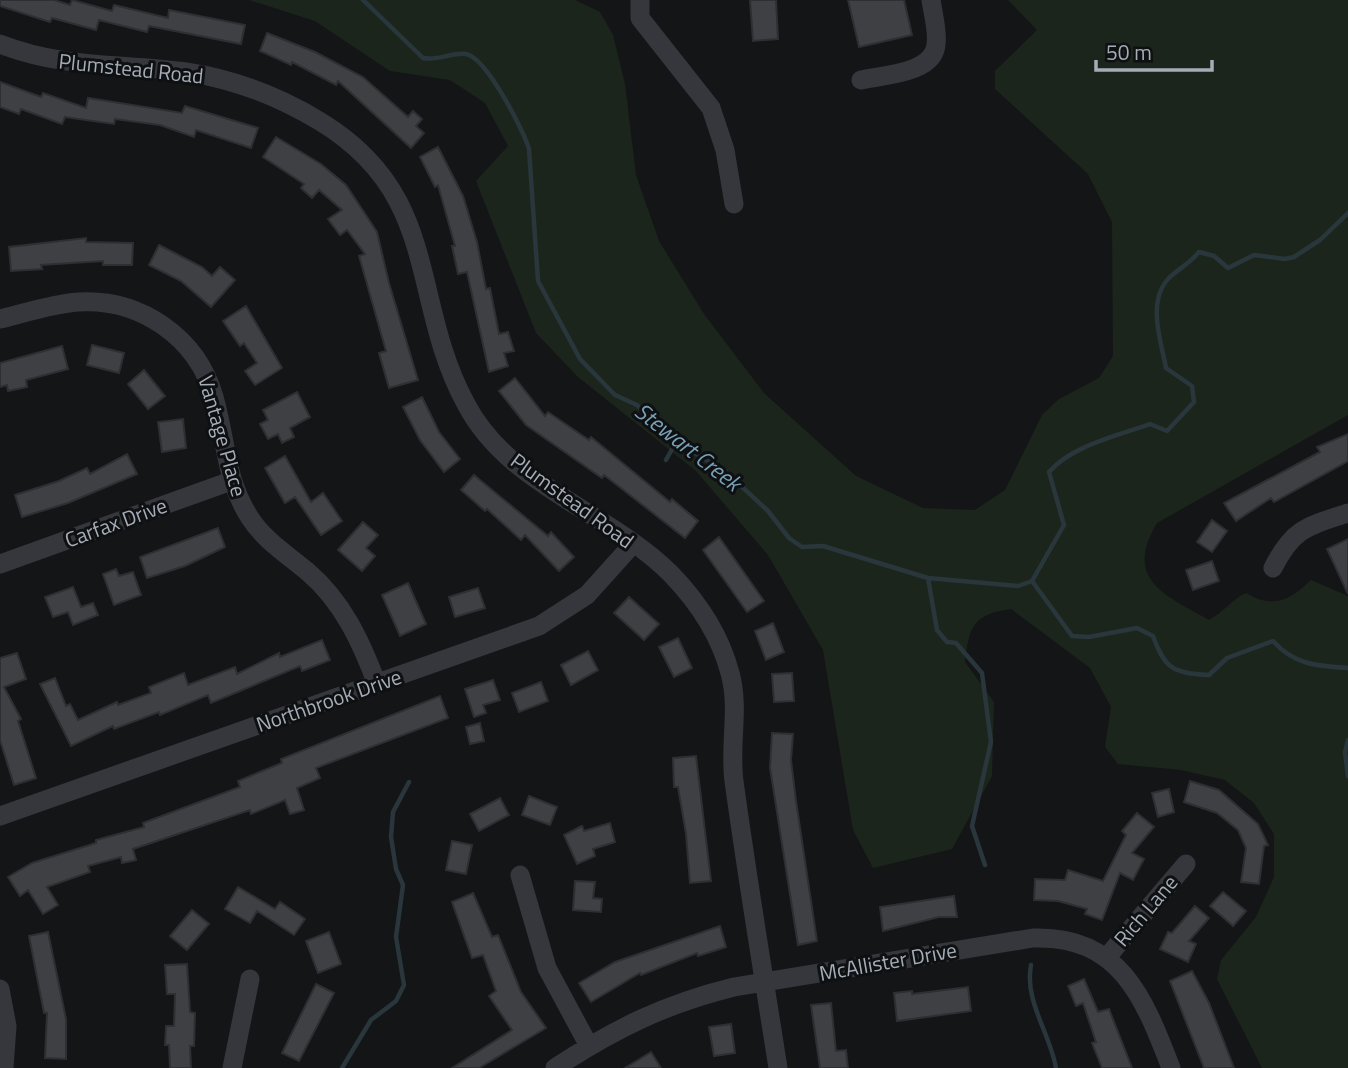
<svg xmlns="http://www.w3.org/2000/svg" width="1348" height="1068" font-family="'Titillium Web',sans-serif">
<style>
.green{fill:#1c251c}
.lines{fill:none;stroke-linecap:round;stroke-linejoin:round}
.stream{stroke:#29363c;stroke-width:4.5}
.building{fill:#3e4044;stroke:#2e2f33;stroke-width:2}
.minor{stroke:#35373c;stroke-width:19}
.labels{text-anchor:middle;stroke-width:6;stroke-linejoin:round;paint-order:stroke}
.street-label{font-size:21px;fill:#a5adb8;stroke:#0f1012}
.water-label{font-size:23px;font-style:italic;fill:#78a1b7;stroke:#0f1012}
</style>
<rect width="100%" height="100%" fill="#141517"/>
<path class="green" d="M249,0H575L600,12L613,35L625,84L636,175L659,241L704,314L764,393L856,476L923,508L975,510L1005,490L1042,415L1059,399L1099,378L1113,356L1112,222L1088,174L995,89V71L1037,30L1008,0H1348V415L1157,523C1123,580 1165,595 1209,620C1224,612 1231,600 1246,593C1273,609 1289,601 1311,580L1348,596V1068H1262L1217,979L1221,960L1256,917L1274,877V834L1254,803L1225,780L1181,770L1118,764L1105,747L1111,707L1090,668L1011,609C973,614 969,627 965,662L994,702L992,776L952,849L873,868L853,830L823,650L768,555L696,471L578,377L536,333L476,181L508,146L485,103L450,80L390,71L315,21Z"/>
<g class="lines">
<path class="stream" d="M363,0L423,58C439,61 452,52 466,54C486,57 524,131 529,149L538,281L580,359L615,395L637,405L676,442L725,471L768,511L789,538L802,547L823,546L928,578L1018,586L1032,581
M666,460L676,442
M928,578L937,630L947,642L956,643L982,673L991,742L972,826L985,865
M1032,581L1064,525L1049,472C1073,445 1117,436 1150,424L1167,431L1194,402L1192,386L1166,368C1161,341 1146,300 1170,277C1180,268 1190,263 1199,252L1214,256L1228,268L1254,255L1285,259L1294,257L1320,240L1348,213
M1032,581L1072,636L1089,637L1137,628L1153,636C1165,669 1173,673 1209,675L1227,658L1273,641C1294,665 1318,666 1348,668
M1348,740L1345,752L1348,776
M1031,965C1024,1001 1050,1033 1056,1068
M342,1068L371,1020L396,1001L404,985L396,937L403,885L396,869L391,837L393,812L409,782"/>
</g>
<path class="building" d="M0,0H54L70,5L72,0L112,11L114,5L168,18L169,10L245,25L241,44L149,26L147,32L99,20L96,30L52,18L50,22L0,6Z
M750,0H776L778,39L753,41Z
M848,0H904L912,35L859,47Z
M267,33L315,52L363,77L408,117L413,111L422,119L416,126L424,133L411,148L338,81L336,85L292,62L291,65L260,51Z
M0,82L41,97L43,93L86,108L88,98L182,113L185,106L258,128L251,148L196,130L194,137L160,125L115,119L114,124L65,117L62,124L21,109L19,114L0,107Z
M276,137L321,164L346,185L377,232L389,283L418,380L389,388L379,353L386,351L359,256L365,254L347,230L340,235L328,219L342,210L319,190L312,198L301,188L304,184L263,157Z
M438,147L463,196L477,242L486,289L490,288L499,334L508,332L514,351L504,353L508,366L489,372L467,272L458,274L452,246H455L438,185L435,187L420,157Z
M86,238V242L133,243L132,265H103V261L41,265L42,269L11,271L9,247Z
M159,245L202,267L212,276L220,267L235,280L211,307L181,281L149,265Z
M246,306L282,368L255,385L245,371L257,363L244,343L240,346L223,321Z
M92,345L124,353L119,373L87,365Z
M62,346L68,369L26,380L27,387L8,391L7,385L0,387V363Z
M144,370L165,396L148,409L128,384Z
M515,378L545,416L548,412L589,440L591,437L670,502L672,499L698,521L685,538L604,475L602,478L526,425L499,391Z
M297,392L310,417L290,428L294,437L282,443L278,434L268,439L260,424L268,420L263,410Z
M422,397L439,432L460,459L444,472L420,440L403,407Z
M183,419L186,448L162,452L158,422Z
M1348,434V461L1274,502L1271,498L1236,521L1224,503L1320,452L1317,447Z
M127,454L137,474L68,503L22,517L15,495L59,481L87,468L90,474Z
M285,456L311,502L323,493L342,521L321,535L295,497L285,503L265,468Z
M474,475L548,536L551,532L574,557L559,571L525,535L521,540L487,509L485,511L461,490Z
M1212,520L1227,531L1212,552L1197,542Z
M363,522L378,535L366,548L375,556L362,571L338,550Z
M218,528L225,547L185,566L147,578L140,557Z
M719,537L764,601L747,612L703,550Z
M1348,539V594L1327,549Z
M1212,561L1219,581L1193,590L1186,570Z
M116,569L119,576L133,572L141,595L114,605L103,574Z
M408,583L426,624L400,636L382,595Z
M73,587L81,607L93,603L98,615L73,625L68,612L53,617L45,597Z
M478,588L485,608L455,617L449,597Z
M629,597L659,624L644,640L614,613Z
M773,623L784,652L766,660L755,631Z
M678,638L692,668L674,677L659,647Z
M322,640L330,660L302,671L300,666L211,703L208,695L160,715L159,712L114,729L113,726L71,746L40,684L55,678L66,706L70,704L78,720L117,702L118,705L151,693L149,687L184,673L188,685L235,667L237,674L279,653L280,657Z
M588,651L598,670L571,685L561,665Z
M17,653L26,679L4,687L21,719L18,721L36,778L14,785L0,740V658Z
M792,673L794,701L774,702L772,674Z
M493,680L500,700L483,705L486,713L474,717L465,689Z
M541,682L548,701L519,712L512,693Z
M440,696L448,718L316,768L320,778L297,788L304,810L290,814L285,800L251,814L250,810L133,849L136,860L122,863L121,857L88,866L90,872L47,887L58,905L43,914L28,890L20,896L8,877L32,863L96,843V840L144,827L143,823L240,787L238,781L282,763L281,759Z
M480,723L484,741L470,744L466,727Z
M772,733L793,734L791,760L796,801L817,941L798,945L770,768Z
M696,756L711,881L690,883L686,834L678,787H674L673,758Z
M1190,781L1219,790L1258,824L1268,845L1264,846L1259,884L1241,882L1246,848L1238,830L1217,813L1184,802Z
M1169,789L1174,812L1158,817L1152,793Z
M529,796L557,807L550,825L522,815Z
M500,798L509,815L479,831L470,814Z
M1137,813L1154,827L1132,853L1144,859L1133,880L1120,873L1102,920L1085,914L1087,909L1058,901L1034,900L1035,879L1065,880L1068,870L1103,881L1126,835L1122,831Z
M610,823L615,842L593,849L595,856L577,864L564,835L582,826L584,831Z
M452,841L472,845L466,874L446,870Z
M575,881L595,882L593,898L602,899L601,912L573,910Z
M238,887L275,909L280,902L305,919L294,935L257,911L250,923L225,909Z
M1223,892L1246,911L1233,926L1210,906Z
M473,893L492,937L498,935L521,992L546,1028L479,1068H452L512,1030L489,996L496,991L483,955L472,958L452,902Z
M954,896L957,917H939L883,931L880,907Z
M1195,906L1209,918L1189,941L1196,944L1188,962L1160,949L1168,932L1172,933Z
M192,910L209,924L187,950L170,936Z
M720,926L726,947L698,956L697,953L641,975L640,973L591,1002L579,983L615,962Z
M48,932L66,1019V1059L45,1058L47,1013H44L29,936Z
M329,932L341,964L318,973L306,941Z
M187,964L190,1012L195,1013L194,1046H190L191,1068H170L169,1045H165L166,1026H174L175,994H167L165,965Z
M1192,971L1209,1003L1234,1068H1204L1170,981Z
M1084,979L1098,1012L1109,1009L1132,1068H1102L1092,1043L1096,1042L1083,1003L1076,1006L1068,986Z
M316,984L334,993L299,1061L282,1053Z
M968,987L971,1011L897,1021L894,993L912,991V994Z
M831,1003L836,1051L846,1050L848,1068H820L811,1005Z
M731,1024L735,1053L714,1056L709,1027Z
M651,1052L661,1068H625Z"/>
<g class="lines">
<path class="minor" d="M640,0V18L711,108L725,150L734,204
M0,44C65,69 119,63 186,72C233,79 280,97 321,122C442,196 409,299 466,404C509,486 608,511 671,574C698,602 720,635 730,673C740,709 729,744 734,781C747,877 763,972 778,1068
M861,80C882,75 934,74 936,44C938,31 933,14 931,0
M0,319C25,313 52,304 78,302C140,298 197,337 214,397C227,441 224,477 250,518C265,541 288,555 308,572C343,602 361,642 377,684
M0,564L231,481
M1273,568C1293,528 1308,526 1348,513
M0,816L539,626L587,595L632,545
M520,875L547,968L589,1046
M1107,957L1186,864
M0,989L7,1026L4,1068
M232,1068L250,979
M555,1068C614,1029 665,1004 734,987L1033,938C1120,935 1144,998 1171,1068"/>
</g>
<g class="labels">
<g class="street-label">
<text transform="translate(131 69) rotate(6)" y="7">Plumstead Road</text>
<text transform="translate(222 436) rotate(74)" y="7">Vantage Place</text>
<text transform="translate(572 501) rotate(36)" y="7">Plumstead Road</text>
<text transform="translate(116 523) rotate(-20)" y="7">Carfax Drive</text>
<text transform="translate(329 701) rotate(-19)" y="7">Northbrook Drive</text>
<text transform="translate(1146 911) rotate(-50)" y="7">Rich Lane</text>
<text transform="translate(888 962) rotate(-10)" y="7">McAllister Drive</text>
</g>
<g class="water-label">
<text transform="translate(688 447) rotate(38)" y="8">Stewart Creek</text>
</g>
</g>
<path d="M1096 60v10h116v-10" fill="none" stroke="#a5adb8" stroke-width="3.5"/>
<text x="1106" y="60" font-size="21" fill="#a5adb8" stroke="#0f1012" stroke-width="5" paint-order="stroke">50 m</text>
</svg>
